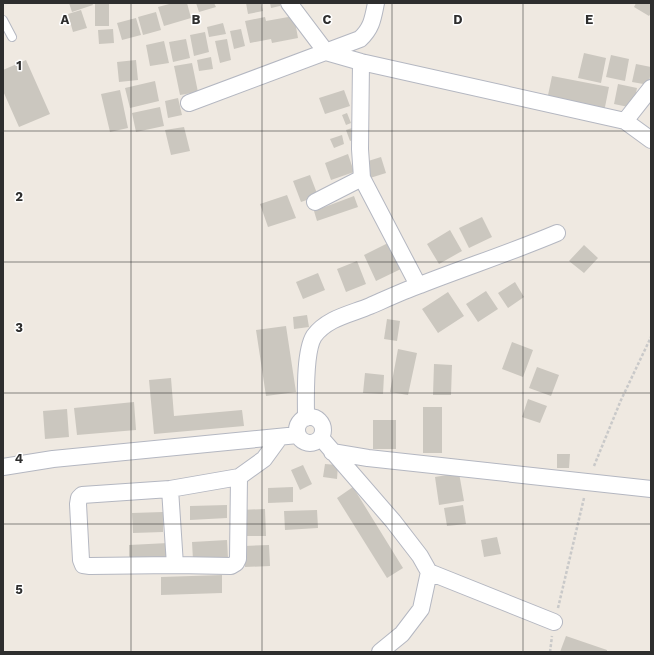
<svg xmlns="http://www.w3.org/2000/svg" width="654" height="655" font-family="'Work Sans',sans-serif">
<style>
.building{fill:#cbc7bf}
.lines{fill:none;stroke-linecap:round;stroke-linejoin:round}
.service-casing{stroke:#b4b7c1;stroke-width:10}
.minor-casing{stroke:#b4b7c1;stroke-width:18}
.path{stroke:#c9c9c9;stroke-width:2.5;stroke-dasharray:3 2;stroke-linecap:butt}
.service{stroke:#fff;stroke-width:8}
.minor{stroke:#fff;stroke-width:16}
.grid{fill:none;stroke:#2e2e2e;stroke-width:1;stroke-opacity:0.55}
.grid-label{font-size:13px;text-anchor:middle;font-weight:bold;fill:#2e2e2e;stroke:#fff;stroke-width:3;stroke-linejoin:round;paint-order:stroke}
</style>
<rect width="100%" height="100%" fill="#efe9e1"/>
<path class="building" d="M69,3H92L93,5L72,12Z
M95,3H109V26H95Z
M173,3H187L191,18L164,26L158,7Z
M196,3H214L216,7L199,12Z
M246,3H261L263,11L248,14Z
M270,3H280V6L271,8Z
M636,3H651V13L649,16L634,7Z
M81,10L87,28L73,32L68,14Z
M156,12L161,30L143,35L138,17Z
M294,16L298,38L272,43L271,39L250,43L245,21L265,17L266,21Z
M136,18L141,35L122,40L117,23Z
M223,23L226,34L209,37L207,27Z
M113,29L114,43L99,44L98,30Z
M241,29L245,46L234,49L230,31Z
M205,32L209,52L194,56L190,35Z
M186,39L190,58L173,62L169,42Z
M227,39L231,60L220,63L215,41Z
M164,41L169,63L150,66L146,45Z
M584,53L606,58L601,83L578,78Z
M611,55L629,59L625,81L606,77Z
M211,57L213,69L199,71L197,60Z
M26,60L50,114L19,127L3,91V70Z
M136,60L138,80L119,82L117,62Z
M192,63L198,92L180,95L174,66Z
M636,64L651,67L649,85L632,82Z
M552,76L609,87L604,112L547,100Z
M155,81L159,101L130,108L125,88Z
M618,84L637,88L633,108L614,104Z
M120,90L128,128L110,132L101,94Z
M344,90L350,106L325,114L319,98Z
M178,98L182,115L168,118L165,101Z
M160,107L164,126L136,132L132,113Z
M347,113L351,123L346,125L342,115Z
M184,127L190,151L171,155L165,130Z
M352,128L356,139L350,141L346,130Z
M342,135L344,144L334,148L330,139Z
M348,154L354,172L331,180L325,163Z
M381,157L386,173L370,178L365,162Z
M310,175L318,196L301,202L293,181Z
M287,195L296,218L268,227L260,204Z
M354,196L358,207L317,221L314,211Z
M482,217L492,237L469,248L459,228Z
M450,230L462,251L439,264L427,244Z
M392,241L405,267L376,281L364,255Z
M584,245L598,258L584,273L569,261Z
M357,261L366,284L346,292L337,269Z
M318,273L325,290L303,299L296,282Z
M515,282L524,297L508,308L498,293Z
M486,291L498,309L478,322L466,304Z
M448,292L464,316L438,333L422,309Z
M307,315L309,327L294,329L293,317Z
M387,319L400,321L397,341L384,339Z
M286,326L296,392L266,396L256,330Z
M512,342L533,350L523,377L502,369Z
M398,349L417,353L408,395L390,392Z
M434,364L452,365L451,395H433Z
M537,367L559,375L551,396L529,388Z
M365,373L384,375L383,394L363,393Z
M171,378L174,416L242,410L244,426L154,434L149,380Z
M528,399L547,406L540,423L522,417Z
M134,402L136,430L77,435L74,408Z
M423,407H442V453H423Z
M67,409L69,437L45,439L43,411Z
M373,420H396V449H373Z
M557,454H570L569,468H557Z
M325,464L338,465L337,479L323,477Z
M303,465L312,484L300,490L291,470Z
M459,473L464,501L439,505L435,477Z
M293,487V502L268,503V488Z
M353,487L403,568L387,578L337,498Z
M227,505V518L190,520V506Z
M463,505L466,524L447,526L444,508Z
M265,509L266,536H241L240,510Z
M317,510L318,528L285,530L284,511Z
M163,512V532L133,533L132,513Z
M497,537L501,554L484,557L481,540Z
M227,540L228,559L193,560L192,542Z
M168,543V561L129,562V545Z
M269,545L270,566L245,567L244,546Z
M222,575V593L161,595V577Z
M566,636L607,650V652H560Z"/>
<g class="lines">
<defs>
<path id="service" d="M3,20L12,37"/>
<path id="minor" d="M289,3L326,52L361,62L625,121L651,88
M189,103L360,39C372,28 373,18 376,3
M625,121L651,140
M362,178L418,285
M315,202L362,178L360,149L361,62
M297 430a13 13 0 1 1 26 0a13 13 0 1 1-26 0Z
M306,418C306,398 304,352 314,336C327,318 351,314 370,306C386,299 403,291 420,285C466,267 512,252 557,233
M321,438L393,521L420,556L429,572L421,609L402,634L380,652
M332,452L368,458L651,489
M3,467L53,459L298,435
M239,477L238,559L236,563L231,566L175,565L90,566L83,565L81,560L78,504L79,498L82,495L170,489L239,477L264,459L280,437
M170,489L175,565
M429,572L554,622"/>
</defs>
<use href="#service" class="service-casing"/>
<use href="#minor" class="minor-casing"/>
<path class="path" d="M594,466L621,400L651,337
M558,608L584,498
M550,652L552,636"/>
<use href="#service" class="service"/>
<use href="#minor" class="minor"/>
</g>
<path class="grid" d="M131,3V652M262,3V652M392,3V652M523,3V652M3,131H651M3,262H651M3,393H651M3,524H651"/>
<g class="grid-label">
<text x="65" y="24">A</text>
<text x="196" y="24">B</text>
<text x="327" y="24">C</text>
<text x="458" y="24">D</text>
<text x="589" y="24">E</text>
<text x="19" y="70">1</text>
<text x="19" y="201">2</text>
<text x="19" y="332">3</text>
<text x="19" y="463">4</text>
<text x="19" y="594">5</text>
</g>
<rect width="654" height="655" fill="none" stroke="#2e2e2e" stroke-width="8"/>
</svg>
